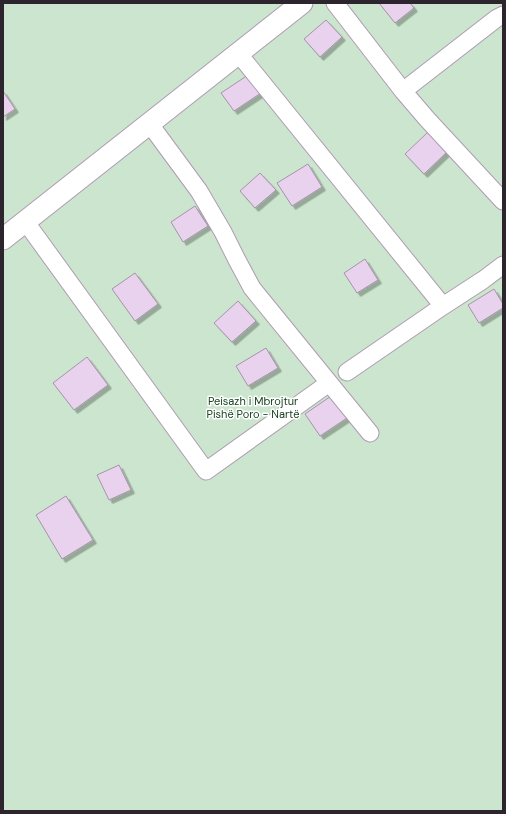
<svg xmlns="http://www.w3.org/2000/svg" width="506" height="814" font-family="'DM Sans',sans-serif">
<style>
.green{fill:#cce5ce}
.building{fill:#e9d2ed;stroke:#a593a8;filter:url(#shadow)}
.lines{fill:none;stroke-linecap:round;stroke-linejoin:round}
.minor-casing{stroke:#ae9cb1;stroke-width:19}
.tertiary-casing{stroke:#ae9cb1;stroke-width:23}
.minor{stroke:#fff;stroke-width:17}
.tertiary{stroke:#fff;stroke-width:21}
.labels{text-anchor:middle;stroke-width:3;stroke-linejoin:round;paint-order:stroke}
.park-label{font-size:11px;fill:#184120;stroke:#fff}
</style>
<defs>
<filter id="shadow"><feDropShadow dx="3.5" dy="3.5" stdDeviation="0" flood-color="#0004"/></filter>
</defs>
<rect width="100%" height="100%" fill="#fdf5fe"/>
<path class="green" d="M3,3H503V811H3Z"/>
<path class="building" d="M379,3H410L414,8L395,23Z
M326,20L342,37L320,57L304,39Z
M248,75L261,93L234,111L221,93Z
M3,91L15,109L3,117Z
M428,132L447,152L424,174L405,154Z
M308,164L322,187L292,206L277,183Z
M260,173L276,190L255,208L240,191Z
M195,206L208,226L183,242L171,222Z
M365,259L378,280L357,293L344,273Z
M135,273L158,304L135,321L112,289Z
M494,289L503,304V308L479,323L468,305Z
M238,301L256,321L232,342L214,323Z
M266,348L278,368L248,386L236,366Z
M87,357L108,385L74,410L53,383Z
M334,394L350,416L320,436L305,414Z
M119,465L131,490L109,500L97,475Z
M66,496L93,540L62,559L36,515Z"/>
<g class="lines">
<defs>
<path id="minor" d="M335,3L403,91L427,119L503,201
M238,53L443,306L483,280L503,265
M403,91L497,18L503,15
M149,123L199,191L223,232L237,260L252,288L370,433
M25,221L206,471L329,383
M347,372L443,306"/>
<path id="tertiary" d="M3,239L302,3"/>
</defs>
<use href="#minor" class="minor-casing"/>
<use href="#tertiary" class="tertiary-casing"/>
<use href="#minor" class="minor"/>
<use href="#tertiary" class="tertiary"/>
</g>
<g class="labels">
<g class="park-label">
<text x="253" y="405">Peisazh i Mbrojtur<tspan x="253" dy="13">Pishë Poro - Nartë</tspan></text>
</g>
</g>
<rect width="506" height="814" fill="none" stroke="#2d252e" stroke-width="8"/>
</svg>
